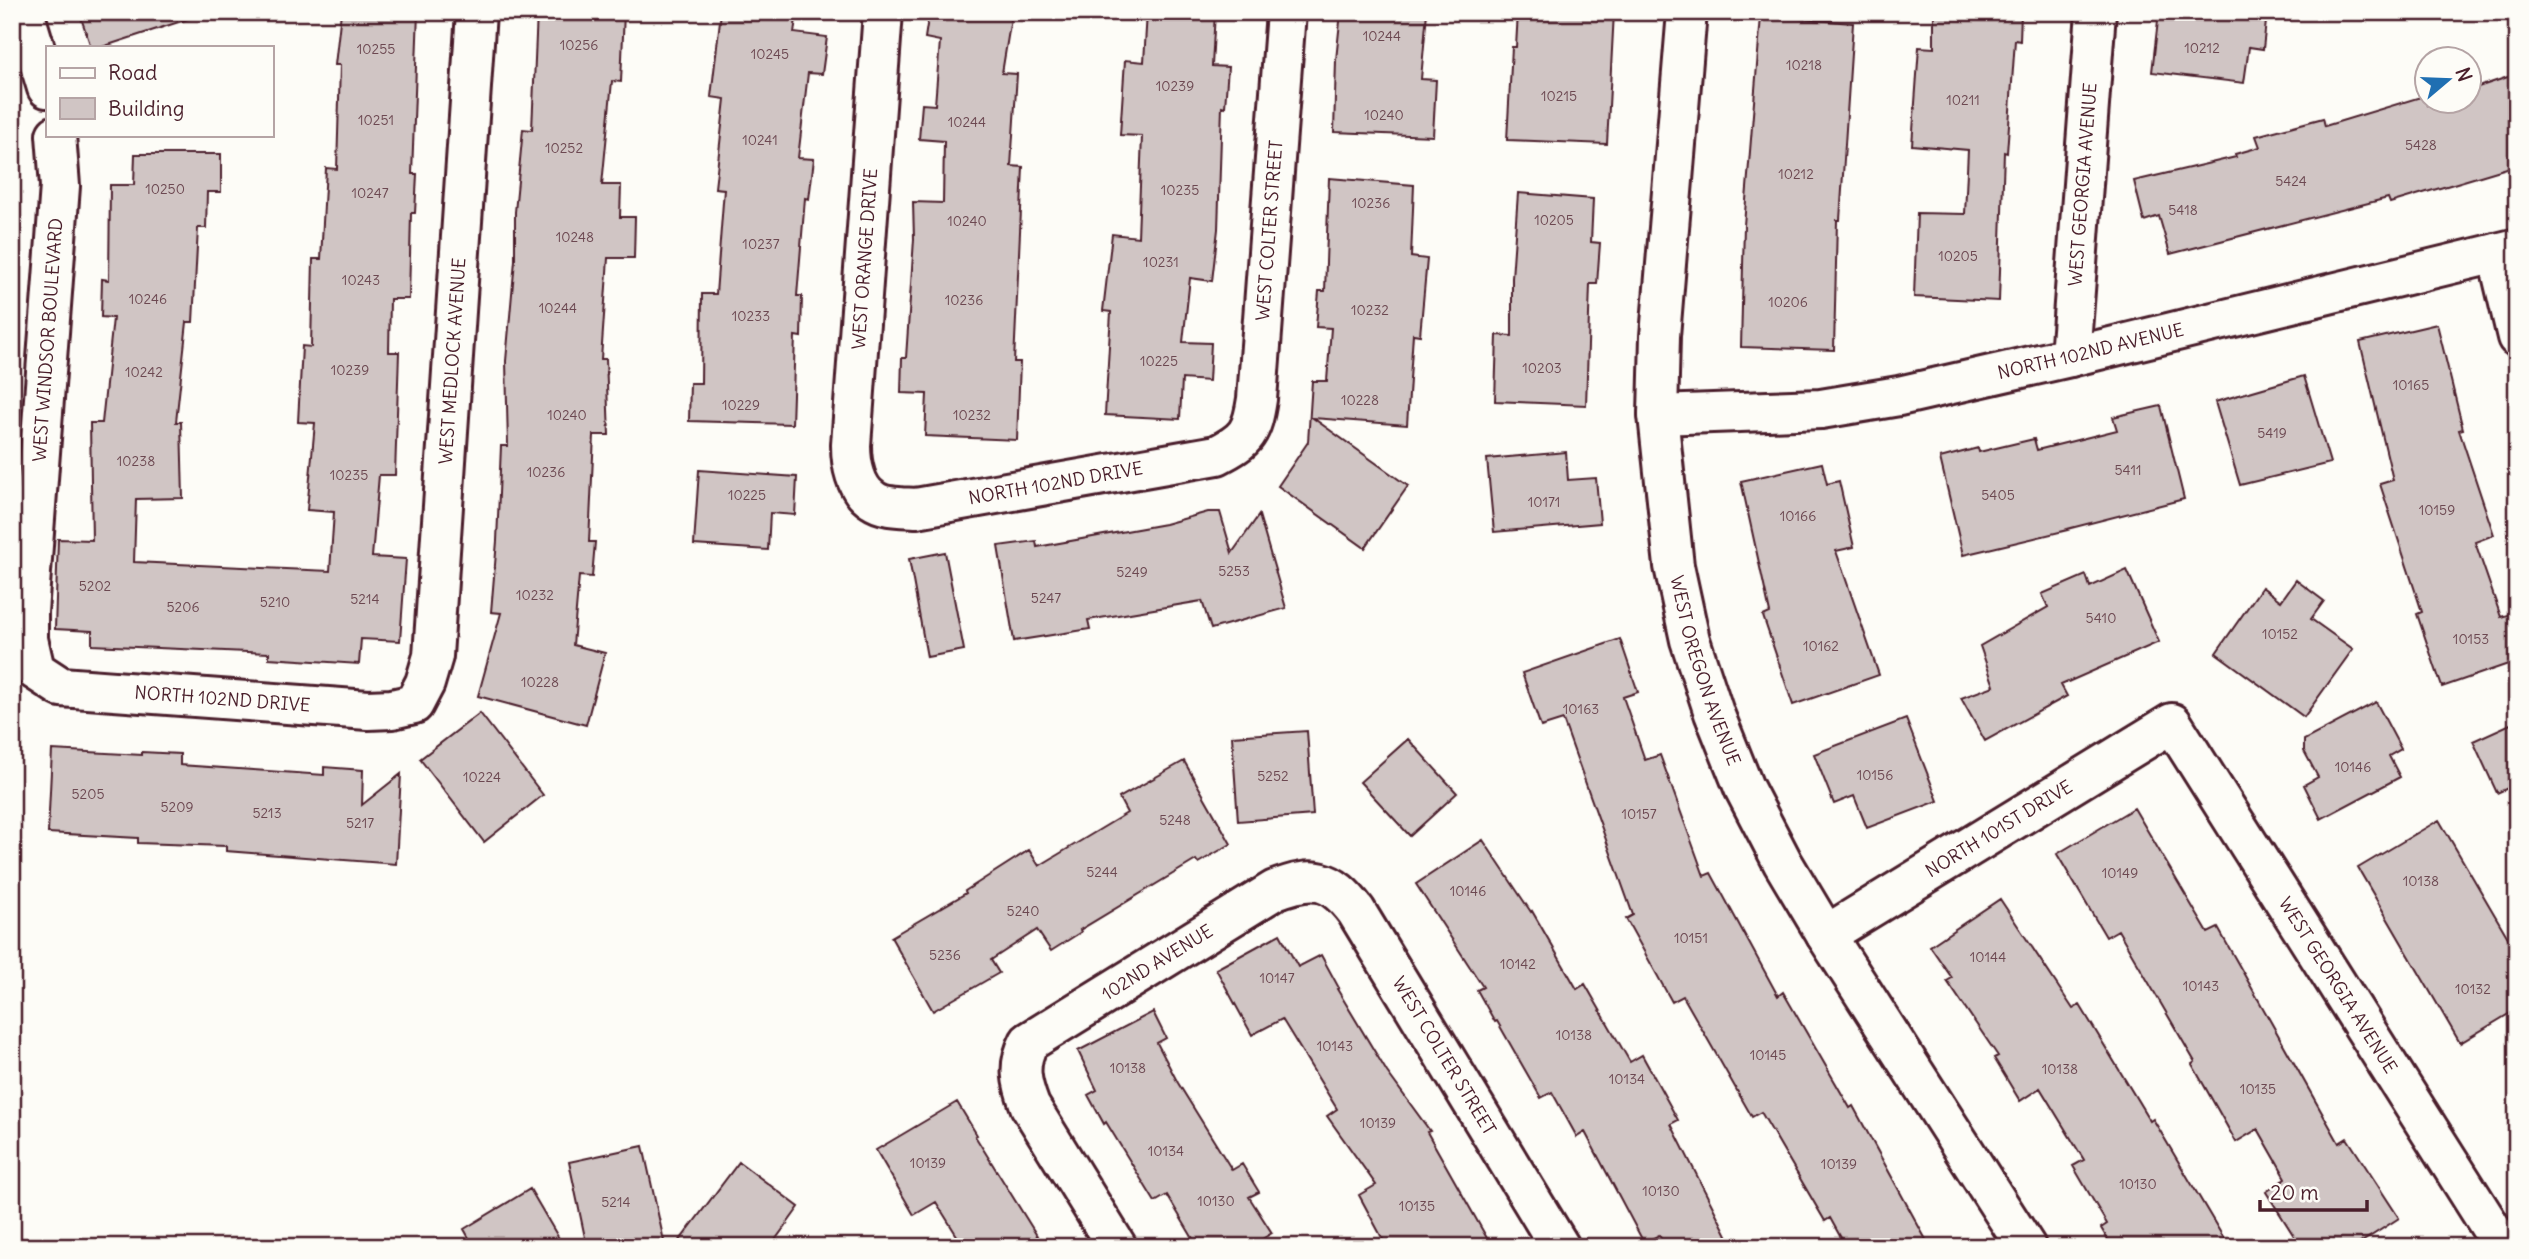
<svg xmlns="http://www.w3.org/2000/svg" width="2529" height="1259" font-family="Delius,sans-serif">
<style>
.building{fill:#d0c5c4;stroke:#4a1f2b;stroke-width:2}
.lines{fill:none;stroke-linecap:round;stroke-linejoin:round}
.street-casing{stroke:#4a1f2b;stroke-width:44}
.street{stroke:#fdfcf7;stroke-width:38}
.labels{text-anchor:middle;stroke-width:7;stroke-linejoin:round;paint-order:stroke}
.number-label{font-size:14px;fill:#6c4851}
.street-label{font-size:18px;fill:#4a1f2b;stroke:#fdfcf7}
</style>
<rect width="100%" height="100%" fill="#fdfcf7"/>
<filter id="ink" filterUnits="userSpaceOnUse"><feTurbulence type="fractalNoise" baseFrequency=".0143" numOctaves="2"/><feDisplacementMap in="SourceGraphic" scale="14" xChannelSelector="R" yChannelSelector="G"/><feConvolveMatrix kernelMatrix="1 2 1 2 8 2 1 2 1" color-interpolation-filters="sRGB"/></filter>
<g filter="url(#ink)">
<path class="building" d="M79,12H190L191,18L102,47H91Z
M341,12H418L412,174H417L415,213H411L409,299H390L389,352H399L395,475H379L372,557L406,559L400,641L361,639L359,664L269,658V653L92,645V631L55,629L58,539L92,540L90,423H102L113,318L101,317L102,279L109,280L110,185H134L135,154H221V192H207L206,228H198L193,322H187L176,422H181L183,498L136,499L134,562L330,571L334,512L307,510L315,423L298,422L302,346L311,347L313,259H321L326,168L337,169L340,65H335Z
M537,12H624L621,82L612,81L602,185H621L620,217H635L634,258H608L601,359H606L609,435H594L589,542H595L592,577L579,576L573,645L605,653L586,725L478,696L501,613L491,612L497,541L501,446H508L506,361L515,260V212L523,129L532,130Z
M721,12H797L794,33L827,37L822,74L808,73L798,158L814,159L809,199L805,198L797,296H802L801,337L795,336L792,424L689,421L690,383H701L702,294H716L724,189L715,188L725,99L711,97Z
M929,12H1012L1002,73L1017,74L1011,166L1023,167L1014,362H1020L1017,440L925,436L927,394L901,393L902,358H906L914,239L913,202L943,203L944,141L919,139L922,104L935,105L940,41L925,38Z
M1147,12H1215L1212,66L1228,67L1225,107L1222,106L1218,229L1212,281L1190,278L1183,342L1211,343L1209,381L1182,379L1180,419L1105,415L1111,312L1103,311L1112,234L1138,237L1142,136L1120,135L1125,60L1144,62Z
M1341,12H1427L1421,79L1436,80L1433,136L1334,132L1336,60Z
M1518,12H1614L1607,144L1507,140L1512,47H1516Z
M1934,12H2021L2020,41L2015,40L2007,153L2004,152L1999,301L1914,297L1917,213L1965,214L1968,150L1912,145L1919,47L1934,48Z
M2159,12H2267L2263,49L2249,47L2244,83L2152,72Z
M1761,16L1853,23L1840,220H1837L1834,350L1741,347L1744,225Z
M2517,74V165L2390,203L2388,198L2170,254L2159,216L2144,221L2134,181L2236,157L2235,154L2260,147L2256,136L2323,118L2325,126L2427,95V105L2438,102H2469V90Z
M1329,178L1414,185L1411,257L1427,259L1420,335L1413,334L1407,425L1313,418L1408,486L1365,548L1278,486L1308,442L1312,381H1327L1331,328L1316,327L1319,291H1325Z
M1518,193L1593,199L1591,242L1600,243L1597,284H1590L1586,405L1495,401L1497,335L1512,336V278Z
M2437,324L2463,429L2459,430L2494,535L2475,542L2501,617L2517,612V661L2442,687L2417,614L2422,612L2380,484L2393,480L2360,342Z
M2304,376L2330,463L2240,485L2215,402Z
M2161,406L2184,499L2067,529L2068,530L1963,555L1940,458L1978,448L1979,452L2034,439L2037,450L2117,430L2113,417Z
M1566,452L1568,480L1596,478L1600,523L1494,532L1487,459Z
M1822,463L1827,484L1839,481L1854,547L1836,551L1879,675L1793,705L1763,616L1770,613L1741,481Z
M699,470L797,477L795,515L770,513L768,550L694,545Z
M1208,512H1220L1232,553L1259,515L1286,608L1211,629L1202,601L1088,620L1090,629L1014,641L998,546L1036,541L1037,547L1165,524Z
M945,552L964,650L927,657L909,559Z
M2127,570L2159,642L2061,685L2067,696L1985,741L1961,698L1994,686L1980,646L2048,607L2042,594L2086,575L2090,587Z
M2296,580L2324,601L2311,619L2353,649L2304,717L2216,653L2262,587L2281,601Z
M1620,639L1638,692L1623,697L1645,760L1660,755L1704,876L1711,873L1778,996L1783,992L1850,1108L1853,1106L1930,1247H1846L1830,1218L1825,1221L1761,1112L1752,1117L1683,996L1672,1002L1626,919L1633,915L1563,720L1541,727L1522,673Z
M2376,702L2401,749L2389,756L2400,777L2321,819L2304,785L2318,777L2304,751V740Z
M480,713L543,795L484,842L420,759Z
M1906,719L1938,801L1867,828L1854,796L1834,804L1814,754Z
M2517,721V784L2497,793L2473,741Z
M1307,731L1313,815L1238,821L1232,736Z
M1408,739L1457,793L1410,836L1360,782Z
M52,750L142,755V752L180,754V765L324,775V767L363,770L362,805L401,774L396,864L226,851V846L138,843V838L48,833Z
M1184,761L1231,844L1198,863L1196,860L1080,930L1081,932L1051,951L1037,930L991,960L999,973L933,1011L891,937L966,893L965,891L1029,850L1039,866L1127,813L1119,798Z
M2134,808L2208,933L2218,928L2339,1143L2347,1138L2399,1218L2354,1247H2301L2266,1192L2286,1178L2258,1129L2236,1142L2192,1064L2195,1062L2118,930L2106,937L2057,854Z
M2439,820L2517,953V1009L2460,1043L2358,868Z
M1483,840L1531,912L1532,911L1577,989L1585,984L1630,1062L1642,1055L1678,1120L1671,1124L1733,1247H1666L1659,1235L1644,1243L1585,1132L1577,1137L1552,1092L1541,1098L1497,1021L1495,1022L1477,990L1483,987L1416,884Z
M2000,899L2073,1009L2080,1005L2150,1121L2153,1119L2229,1247H2112L2101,1228L2107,1224L2073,1166L2084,1160L2040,1088L2020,1101L1994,1058L1998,1056L1947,981L1952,978L1930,946Z
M1280,934L1298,967L1321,955L1339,988L1337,989L1387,1072L1430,1131L1427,1132L1492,1247H1387L1359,1195L1376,1185L1327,1116L1337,1109L1282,1019L1252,1035L1216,969Z
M1153,1012L1166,1038L1157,1043L1178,1083L1232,1170L1242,1164L1259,1192L1249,1197L1272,1233L1249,1247H1198L1167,1195L1155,1202L1106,1122L1104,1124L1088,1095L1097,1090L1078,1051Z
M957,1102L977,1135L975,1136L1044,1247H964L936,1202L914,1215L876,1150Z
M643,1146L664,1241L638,1247H587L569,1162Z
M739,1162L799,1207L770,1247H675Z
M530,1189L564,1247H474L464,1229Z"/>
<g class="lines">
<defs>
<g id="street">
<path d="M24,12L47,88"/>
<path id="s1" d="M883,12L851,445C851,463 855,489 873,500C884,508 903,507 916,508L1217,455C1247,440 1252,432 1257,399L1286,12"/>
<path id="s2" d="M1687,12L1660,336L1658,415L1674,566L1690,640L1714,713L1744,788L1783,863L1826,935L2026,1247"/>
<path id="s3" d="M56,135L60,186L28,612V639L35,670L61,687L368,710L392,709L414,704L425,683L433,656L476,12"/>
<path d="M2497,253L2517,337"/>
<path id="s4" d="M2070,357L2096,12"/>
<path id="s5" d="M1658,415L1821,409L1899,396L2070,357L2517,248"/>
<path id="s6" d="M1826,935L2172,723L2503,1247"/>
<path id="s7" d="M1117,1247L1030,1106C1021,1082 1017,1065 1029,1042L1275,890C1314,875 1331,878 1356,911L1560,1247"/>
</g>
</defs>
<use href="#street" class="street-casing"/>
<use href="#street" class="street"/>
</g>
</g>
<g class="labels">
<g class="number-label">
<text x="1382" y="41">10244</text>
<text x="579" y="50">10256</text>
<text x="2202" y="53">10212</text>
<text x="376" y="54">10255</text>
<text x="770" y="59">10245</text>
<text x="1804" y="70">10218</text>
<text x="1175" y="91">10239</text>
<text x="1559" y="101">10215</text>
<text x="1963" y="105">10211</text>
<text x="1384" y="120">10240</text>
<text x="376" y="125">10251</text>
<text x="967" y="127">10244</text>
<text x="760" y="145">10241</text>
<text x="2421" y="150">5428</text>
<text x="564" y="153">10252</text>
<text x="1796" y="179">10212</text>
<text x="2291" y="186">5424</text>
<text x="165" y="194">10250</text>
<text x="1180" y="195">10235</text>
<text x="370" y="198">10247</text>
<text x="1371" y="208">10236</text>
<text x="2183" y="215">5418</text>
<text x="1554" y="225">10205</text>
<text x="967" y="226">10240</text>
<text x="575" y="242">10248</text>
<text x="761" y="249">10237</text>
<text x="1958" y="261">10205</text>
<text x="1161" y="267">10231</text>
<text x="361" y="285">10243</text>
<text x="148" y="304">10246</text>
<text x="964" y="305">10236</text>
<text x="1788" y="307">10206</text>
<text x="558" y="313">10244</text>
<text x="1370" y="315">10232</text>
<text x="751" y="321">10233</text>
<text x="1159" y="366">10225</text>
<text x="1542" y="373">10203</text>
<text x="350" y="375">10239</text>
<text x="144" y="377">10242</text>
<text x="2411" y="390">10165</text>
<text x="1360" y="405">10228</text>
<text x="741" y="410">10229</text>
<text x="567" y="420">10240</text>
<text x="972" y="420">10232</text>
<text x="2272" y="438">5419</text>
<text x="136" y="466">10238</text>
<text x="2128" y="475">5411</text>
<text x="546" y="477">10236</text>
<text x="349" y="480">10235</text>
<text x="747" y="500">10225</text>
<text x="1998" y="500">5405</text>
<text x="1544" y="507">10171</text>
<text x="2437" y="515">10159</text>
<text x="1798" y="521">10166</text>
<text x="1234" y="576">5253</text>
<text x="1132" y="577">5249</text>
<text x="95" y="591">5202</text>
<text x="535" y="600">10232</text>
<text x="1046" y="603">5247</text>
<text x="365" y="604">5214</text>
<text x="275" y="607">5210</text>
<text x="183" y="612">5206</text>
<text x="2101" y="623">5410</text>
<text x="2280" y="639">10152</text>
<text x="2471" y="644">10153</text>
<text x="1821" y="651">10162</text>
<text x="540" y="687">10228</text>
<text x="1581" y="714">10163</text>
<text x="2353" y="772">10146</text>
<text x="1875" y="780">10156</text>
<text x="1273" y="781">5252</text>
<text x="482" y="782">10224</text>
<text x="88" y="799">5205</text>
<text x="177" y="812">5209</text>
<text x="267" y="818">5213</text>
<text x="1639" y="819">10157</text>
<text x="1175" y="825">5248</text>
<text x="360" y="828">5217</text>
<text x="1102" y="877">5244</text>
<text x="2120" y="878">10149</text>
<text x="2421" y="886">10138</text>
<text x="1468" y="896">10146</text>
<text x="1023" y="916">5240</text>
<text x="1691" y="943">10151</text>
<text x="945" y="960">5236</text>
<text x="1988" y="962">10144</text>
<text x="1518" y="969">10142</text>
<text x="1277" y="983">10147</text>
<text x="2201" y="991">10143</text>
<text x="2473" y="994">10132</text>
<text x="1574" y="1040">10138</text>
<text x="1335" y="1051">10143</text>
<text x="1768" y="1060">10145</text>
<text x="1128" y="1073">10138</text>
<text x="2060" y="1074">10138</text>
<text x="1627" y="1084">10134</text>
<text x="2258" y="1094">10135</text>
<text x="1378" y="1128">10139</text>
<text x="1166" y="1156">10134</text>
<text x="928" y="1168">10139</text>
<text x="1839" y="1169">10139</text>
<text x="2138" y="1189">10130</text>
<text x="1661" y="1196">10130</text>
<text x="1216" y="1206">10130</text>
<text x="616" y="1207">5214</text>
<text x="1417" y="1211">10135</text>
</g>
<g class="street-label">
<text dy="6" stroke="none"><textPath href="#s4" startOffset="173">WEST GEORGIA AVENUE</textPath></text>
<text dy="6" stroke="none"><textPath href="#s1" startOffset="1088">WEST COLTER STREET</textPath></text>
<text transform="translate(865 259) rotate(-86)" y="6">WEST ORANGE DRIVE</text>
<text transform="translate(48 340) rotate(-86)" y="6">WEST WINDSOR BOULEVARD</text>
<text dy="6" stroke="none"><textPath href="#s5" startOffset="439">NORTH 102ND AVENUE</textPath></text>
<text dy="6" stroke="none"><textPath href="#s3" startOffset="1270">WEST MEDLOCK AVENUE</textPath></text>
<text dy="6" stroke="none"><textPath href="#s1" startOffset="682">NORTH 102ND DRIVE</textPath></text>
<text dy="6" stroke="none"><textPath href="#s2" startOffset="665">WEST OREGON AVENUE</textPath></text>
<text dy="6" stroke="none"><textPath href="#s3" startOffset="730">NORTH 102ND DRIVE</textPath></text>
<text dy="6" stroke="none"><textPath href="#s6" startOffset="203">NORTH 101ST DRIVE</textPath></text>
<text dy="6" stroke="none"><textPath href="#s7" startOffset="383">102ND AVENUE</textPath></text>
<text dy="6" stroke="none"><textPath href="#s6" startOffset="716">WEST GEORGIA AVENUE</textPath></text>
<text dy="6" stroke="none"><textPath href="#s7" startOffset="784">WEST COLTER STREET</textPath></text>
</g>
</g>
<rect width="2529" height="1259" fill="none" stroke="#fdfcf7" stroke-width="42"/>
<rect x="21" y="21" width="2487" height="1217" fill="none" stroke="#4a1f2b" stroke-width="2.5" filter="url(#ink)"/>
<rect x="46" y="46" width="228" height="91" fill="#fdfcf7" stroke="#b5a4a5" stroke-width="2"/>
<rect x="60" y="68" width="35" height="10" fill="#fdfcf7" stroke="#b5a4a5" stroke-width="2"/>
<text x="108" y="80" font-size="21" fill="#4a1f2b">Road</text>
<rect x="60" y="98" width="35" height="21" fill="#d0c5c4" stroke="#b5a4a5" stroke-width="2"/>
<text x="108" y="116" font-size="21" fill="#4a1f2b">Building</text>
<g transform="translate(2448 80) rotate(71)"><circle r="33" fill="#fdfcf7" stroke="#b5a4a5" stroke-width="2"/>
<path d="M0-5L12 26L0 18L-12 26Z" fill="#1f6fb2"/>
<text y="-10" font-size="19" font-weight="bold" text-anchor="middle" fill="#4a1f2b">N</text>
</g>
<path d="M2260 1200v10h107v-10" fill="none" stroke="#4a1f2b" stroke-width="3.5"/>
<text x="2270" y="1200" font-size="21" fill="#4a1f2b" stroke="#fdfcf7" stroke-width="5" paint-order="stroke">20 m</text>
</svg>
